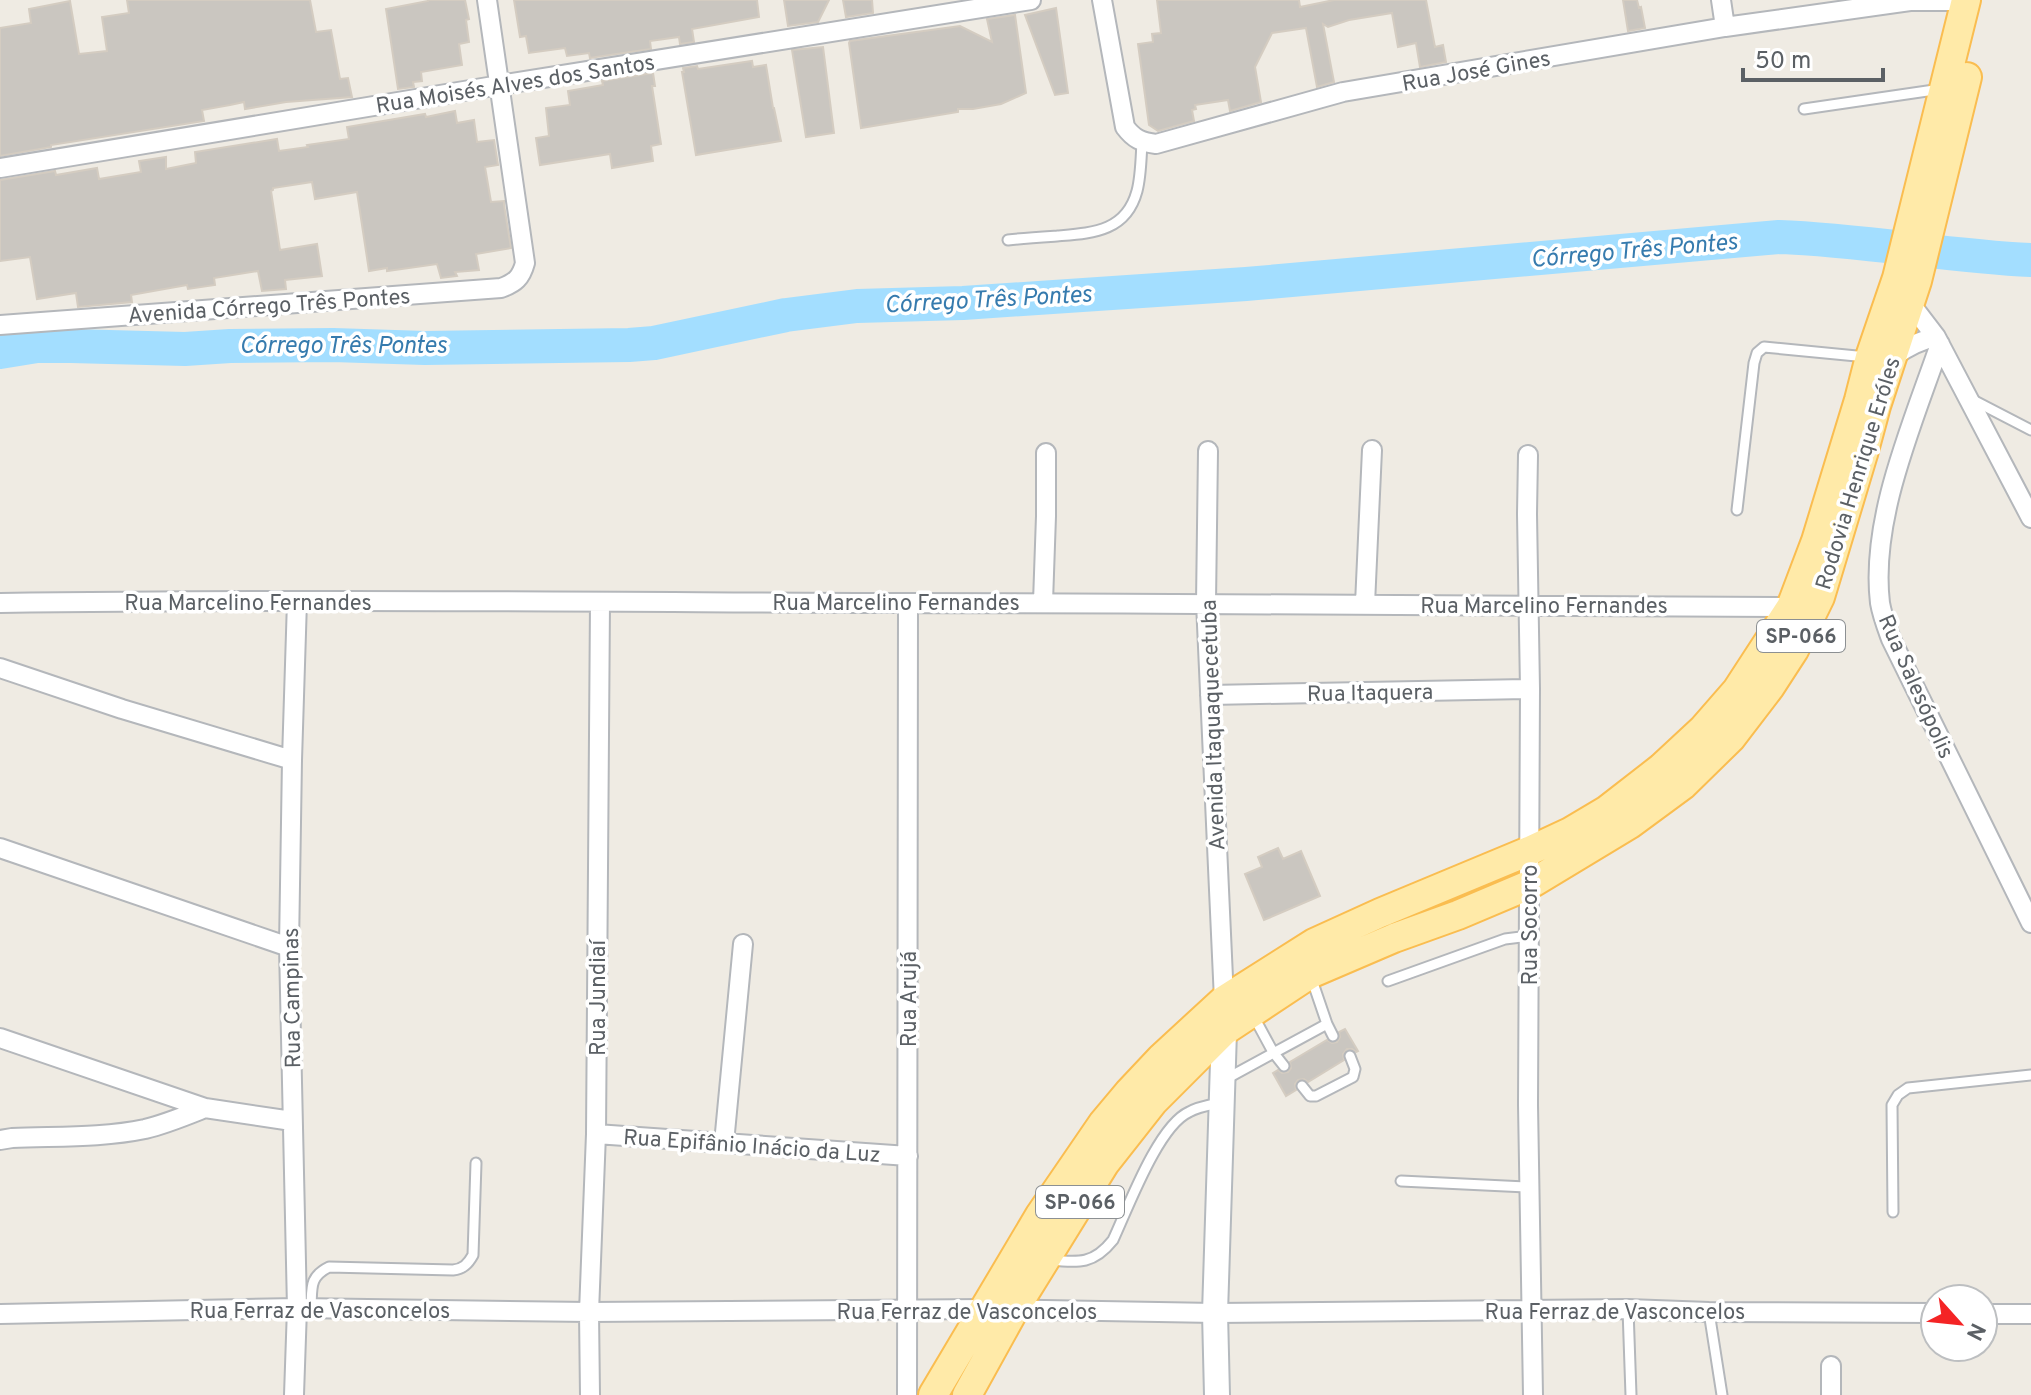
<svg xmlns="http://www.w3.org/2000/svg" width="2031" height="1395" font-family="Overpass,sans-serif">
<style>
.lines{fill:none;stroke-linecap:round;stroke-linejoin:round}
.river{stroke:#a3deff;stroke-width:34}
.building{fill:#cac6c0;stroke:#d4ccc1;stroke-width:2}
.lane-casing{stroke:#b4b7bb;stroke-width:13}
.street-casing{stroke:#b4b7bb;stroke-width:22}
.secondary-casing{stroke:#b4b9be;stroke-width:28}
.primary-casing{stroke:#fabd50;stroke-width:32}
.lane{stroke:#fff;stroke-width:9}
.street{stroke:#fff;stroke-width:18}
.secondary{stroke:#fff;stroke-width:24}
.primary{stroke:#ffeaa8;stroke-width:28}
.labels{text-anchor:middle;stroke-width:7;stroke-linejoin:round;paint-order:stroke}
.shield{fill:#fff;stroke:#8c9093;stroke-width:2}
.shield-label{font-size:20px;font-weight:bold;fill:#5b6065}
.street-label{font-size:22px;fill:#5b6065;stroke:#fff}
.water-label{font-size:24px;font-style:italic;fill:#367bae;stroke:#fff}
</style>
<rect width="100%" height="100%" fill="#efebe3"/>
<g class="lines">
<path class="river" d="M0,352L37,346H71L185,349L230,346L333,345L425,348L629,345L654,343L786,315L857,306L963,303L1246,284L1779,237C1864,240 1947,256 2031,260"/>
</g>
<path class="building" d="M127,0H310L316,32L331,30L340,79L348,78L352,97L286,102L245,109L244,102L230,105L202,110L204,121L51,145V147L0,156V28L31,23L29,9L70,1L79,54L107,51L102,17L129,13Z
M428,0H465L469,19L466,20L469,42L459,44L462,65L421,72L422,81L413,82L414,87L398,89L386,9L428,1Z
M514,0H757L759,17L692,29L694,42L680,44L679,37L650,41L651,49L596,57L590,58L589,53L567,56L565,48L529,53L526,36L520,37Z
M784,0H829L818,22L788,26Z
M843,0H872L873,13L846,17Z
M1157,0H1299L1300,7L1334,0H1426L1435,47L1443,45L1446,62L1420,67L1416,43L1398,47L1392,13L1349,20L1328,27L1323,24L1334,82L1317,87L1306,28L1272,33L1255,67L1261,102L1230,111L1228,100L1195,105L1196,109L1192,110L1194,121L1158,131L1149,125L1138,44L1153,42L1152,34L1161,33Z
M1623,0H1637L1639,8L1641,7L1645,28L1628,31Z
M1056,8L1068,93L1055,95L1025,15Z
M1015,15L1026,93L1001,104L973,109H958V112L861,128L849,43L850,41L960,26L992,42L987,19Z
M823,47L834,133L806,137L792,50Z
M752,61L753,67L766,65L773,108H774L781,141L696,155L682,72H684L683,68L697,66L698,69Z
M653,73L655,86H652L661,144L651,146L653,161L612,168L610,154L540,165L536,138L549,136L546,108L570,105L568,91L603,85L602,81Z
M455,111L457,123L474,120L477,142L494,140L498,165L485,167L491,202L504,201V205L511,248L476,254L479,270L455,272L457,276L441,278L437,264L387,271V268L369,271L357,192L315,199L312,182L273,188V190L271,191L280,250L317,244L322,276L285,280L286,289L262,291L258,271L214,278L215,285L188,289L187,285L131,295L132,302L78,307L76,293L37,299L30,257L0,261V180L55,171L56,175L97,168L99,179L141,172L139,161L166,157V169L196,163L195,152L277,139L279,151L308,147L307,145L349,139L347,127L425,114L426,117Z
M1278,848L1283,859L1301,851L1320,896L1264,920L1245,874L1262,867L1258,857Z
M1345,1029L1358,1051L1356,1052L1352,1049H1347L1343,1054L1344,1060L1308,1082L1304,1079L1298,1080L1295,1084L1296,1090L1286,1096L1273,1073L1278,1070L1282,1073L1288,1072L1291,1068L1290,1062L1327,1040L1332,1043L1337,1042L1340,1037L1339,1032Z"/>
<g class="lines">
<defs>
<path id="lane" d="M1804,109L1941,89
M1008,240C1024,238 1041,237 1057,236C1092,233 1126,232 1137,191C1141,176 1141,158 1142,142
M1971,399L2031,430
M1737,510L1754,363L1757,353L1764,347L1867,357
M1311,977L1327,1024L1333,1036
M1388,981L1505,939L1529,936
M1253,1015L1273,1052L1284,1066
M1224,1080L1327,1024
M1302,1086L1310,1096H1316L1353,1077L1355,1069L1350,1056
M1401,1181L1528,1187
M1893,1212L1892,1105L1898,1095L1908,1088L2031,1075
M1051,1260C1079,1263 1094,1264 1113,1240C1128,1208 1158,1126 1189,1112C1197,1107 1209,1105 1219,1103
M311,1308C312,1288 309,1277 329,1267L453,1270C463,1269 468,1264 473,1255L476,1163
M1628,1309L1631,1395
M1709,1312L1722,1395"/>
<path id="street" d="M1102,0L1125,127C1134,139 1141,142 1156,144L1343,92L1725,27L1910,1H1966
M1721,0L1725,27
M0,168L500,85L1031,0
M1910,303L1936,337L2031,518
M0,325L501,288C515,283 521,278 525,263L487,0
M1940,344C1913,423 1870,519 1880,603C1882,615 1887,628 1891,639L2031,923
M1893,357C1907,347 1920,340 1936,337
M1208,451L1206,603L1224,1000
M1528,455L1527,514L1530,689L1528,1105L1533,1395
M1043,602L1046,516V453
M0,603C300,599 600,602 900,603C1197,604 1494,604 1791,607
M1365,604L1372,450
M0,668L122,709L292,760
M1210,695L1530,689
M0,848L289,947
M0,1038L205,1108L292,1121
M596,1134L908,1156
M0,1140L12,1138C56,1136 102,1138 145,1129C166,1124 185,1116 205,1108
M724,1143L743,944
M0,1314L297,1308L589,1312L984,1309L1215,1313L1628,1309L1709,1312L1935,1313
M1983,1314H2031
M294,1395L297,1308L289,947L292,760L297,601
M590,1395L589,1312L596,1134L600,602
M907,1395L908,603
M1831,1395V1366"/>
<path id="secondary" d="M1217,1395L1215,1313L1224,1031"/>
<path id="primary" d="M933,1395L1040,1215L1103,1123L1129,1092L1161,1058L1224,1000L1314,943L1380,913L1529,851L1570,832L1607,810L1661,768L1703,729L1737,690L1791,607L1816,541L1859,400L1870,357L1897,278L1966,0
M967,1395L1014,1310L1105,1163L1153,1102L1224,1031L1310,974L1394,938L1458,915L1529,885L1630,824L1683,785L1731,738L1770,687L1794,650L1820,597L1863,454L1876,406L1917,281L1967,77"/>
</defs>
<use href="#lane" class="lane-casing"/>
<use href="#street" class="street-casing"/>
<use href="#secondary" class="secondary-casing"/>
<use href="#primary" class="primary-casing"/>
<use href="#lane" class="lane"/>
<use href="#street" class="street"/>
<use href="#secondary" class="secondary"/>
<use href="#primary" class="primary"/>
</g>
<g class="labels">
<g class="shield">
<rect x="1757" y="620" width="88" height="32" rx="6"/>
<rect x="1036" y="1186" width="88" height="32" rx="6"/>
</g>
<g class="shield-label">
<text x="1801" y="643">SP-066</text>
<text x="1080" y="1209">SP-066</text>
</g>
<g class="street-label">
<text transform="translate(1476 70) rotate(-10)" y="8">Rua José Gines</text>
<text transform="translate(515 83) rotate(-9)" y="8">Rua Moisés Alves dos Santos</text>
<text transform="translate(269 305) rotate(-4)" y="8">Avenida Córrego Três Pontes</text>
<text transform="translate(1857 473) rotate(-73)" y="8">Rodovia Henrique Eróles</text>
<text x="248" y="610">Rua Marcelino Fernandes</text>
<text x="896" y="610">Rua Marcelino Fernandes</text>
<text x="1544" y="613">Rua Marcelino Fernandes</text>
<text transform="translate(1917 686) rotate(66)" y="8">Rua Salesópolis</text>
<text transform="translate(1370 692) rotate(-1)" y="8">Rua Itaquera</text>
<text transform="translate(1212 725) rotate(-92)" y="8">Avenida Itaquaquecetuba</text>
<text transform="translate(1529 925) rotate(-90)" y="8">Rua Socorro</text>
<text transform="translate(291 998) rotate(-91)" y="8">Rua Campinas</text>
<text transform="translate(597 998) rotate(-90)" y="8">Rua Jundiaí</text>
<text transform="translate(908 999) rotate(-90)" y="8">Rua Arujá</text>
<text transform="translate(752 1145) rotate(4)" y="8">Rua Epifânio Inácio da Luz</text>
<text x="320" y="1318">Rua Ferraz de Vasconcelos</text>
<text x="967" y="1319">Rua Ferraz de Vasconcelos</text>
<text x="1615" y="1319">Rua Ferraz de Vasconcelos</text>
</g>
<g class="water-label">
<text transform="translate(1634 250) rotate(-5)" y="8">Córrego Três Pontes</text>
<text transform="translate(988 299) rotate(-3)" y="8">Córrego Três Pontes</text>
<text x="343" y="353">Córrego Três Pontes</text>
</g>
</g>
<g transform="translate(1959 1323) rotate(117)"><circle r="38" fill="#ffffff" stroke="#bdbfc1" stroke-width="2"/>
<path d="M0-6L14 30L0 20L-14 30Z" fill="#f42425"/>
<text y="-12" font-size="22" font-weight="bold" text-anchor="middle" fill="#5b6065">N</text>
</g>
<path d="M1743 68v12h140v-12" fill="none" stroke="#5b6065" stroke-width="4"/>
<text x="1755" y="68" font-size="24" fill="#5b6065" stroke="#ffffff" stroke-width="6" paint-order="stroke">50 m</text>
</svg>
